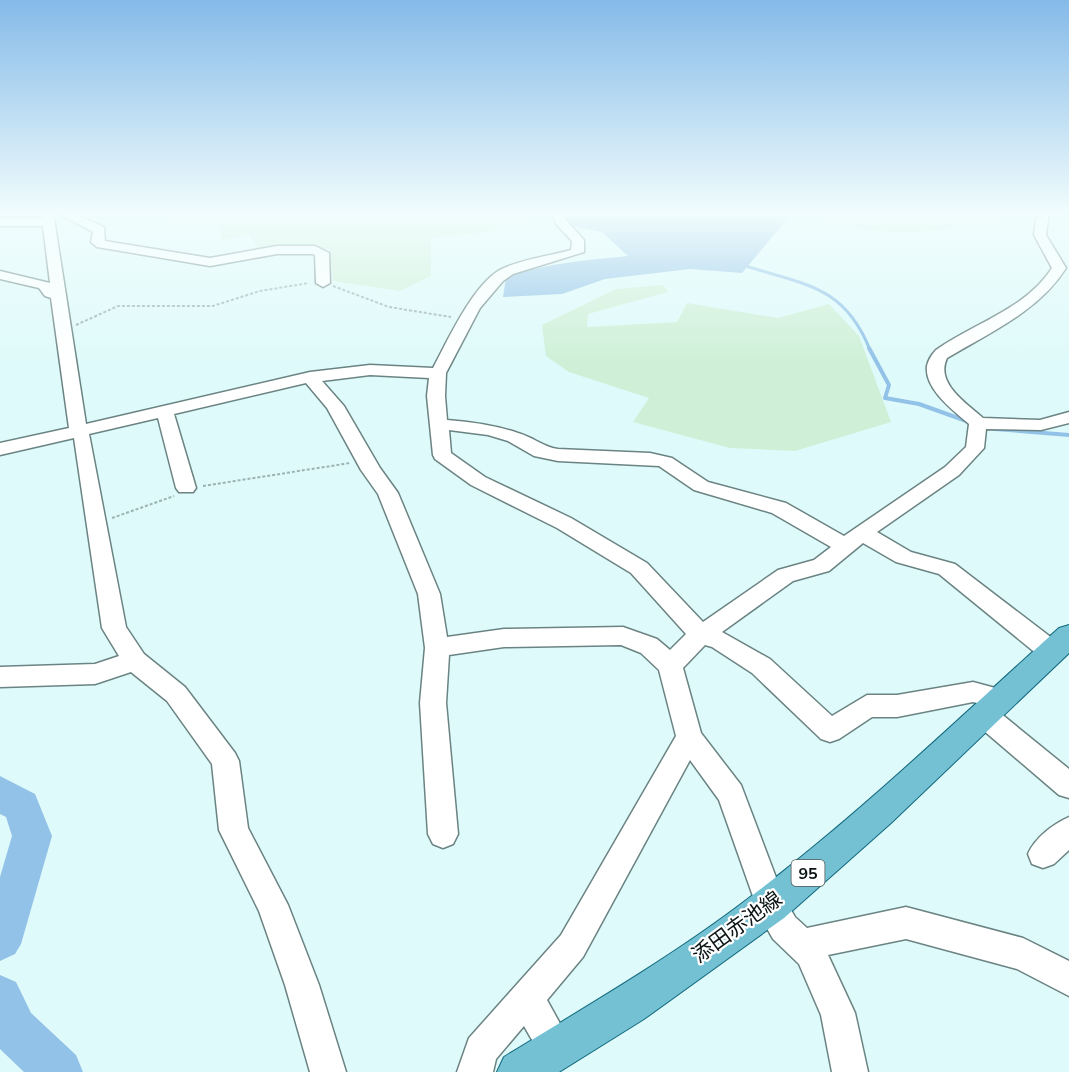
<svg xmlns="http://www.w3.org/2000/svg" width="1069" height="1072" font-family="Mulish,'Noto Sans JP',sans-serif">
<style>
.green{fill:#cff0d7}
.water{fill:#92c2e7}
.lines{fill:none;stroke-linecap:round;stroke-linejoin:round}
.stream-far1{stroke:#92c2e7;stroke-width:3}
.stream{stroke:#92c2e7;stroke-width:4}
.river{fill:#92c2e7;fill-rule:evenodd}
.minor-casing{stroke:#6b8383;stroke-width:3}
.major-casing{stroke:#12697d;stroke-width:2}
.path{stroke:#9db2b2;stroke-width:2;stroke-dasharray:3 2;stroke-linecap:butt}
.minor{fill:#fff;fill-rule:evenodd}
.major{fill:#73c1d3;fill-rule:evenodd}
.labels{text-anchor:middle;stroke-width:4.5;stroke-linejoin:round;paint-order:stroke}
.shield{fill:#fff;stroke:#545a5b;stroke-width:1.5}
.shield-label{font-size:16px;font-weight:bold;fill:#0b1415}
.near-street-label{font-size:21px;fill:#0b1415;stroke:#fff}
</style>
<rect width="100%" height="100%" fill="#dffafa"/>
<path class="green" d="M144,212H365L384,217L391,212H545L505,223L495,231L431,238V276L400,291L333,281L329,249L258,248L249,234L222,240L218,220L151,217Z
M807,212H1023C943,232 888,245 807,212Z
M663,285L668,292L588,314L587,327L677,322L687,303L778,318L829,304L859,336L891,422L795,451L730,448L633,422L649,398L569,372L546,356L542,325L616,289Z"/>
<path class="water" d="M566,212H793L742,273L690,269L605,279L562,294L503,297L506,278C544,263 588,260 628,256L602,232L571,226L564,216Z"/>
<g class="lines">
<path class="stream-far1" d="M743,265C803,285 844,284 870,350"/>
<path class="stream" d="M869,348L889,385L885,398L919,404L972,423
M995,429L1069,435"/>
<path class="river" d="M0,776L35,794L52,836L21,944L15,954L0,961V877L12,836L6,817L0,814Z
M0,975L16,982L31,1013L76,1055L83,1072H24L0,1049Z"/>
<defs>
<path id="minor" d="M41,212H53L86,424L310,372L370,365L433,368C448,340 475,280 504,268C524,259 549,256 571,250L572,241L556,224L551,212H563L566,220L584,240V252L513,274L503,281L480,308L446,373L445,396L447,420C471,422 495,425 518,433C533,437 543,447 558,449L650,453L672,458L708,482L786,503L844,536L945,467L966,447L969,424C954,411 924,389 927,366C928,361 932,354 936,350C974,323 1026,309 1052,268L1034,235L1037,212H1049L1046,235L1066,268C1039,311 989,333 947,358C935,383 966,403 983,418L1040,420L1069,412V423L1041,430L986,429L984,448L959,475L877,532L911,552L955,564L1061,645L1064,652L1061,659L1052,661L1043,659L939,574L896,562L863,543L829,571L793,581L722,632L770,659L832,716L867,695H897L973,682L1010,692L1014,699L1010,706L1001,709L985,705L994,708L1069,769V798L1059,795L976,724L972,716L976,708L985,705L973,702L897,717H872L839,739L830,742L821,739L752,673L712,647L705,645L683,668L701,733L741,785L783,896L795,917L807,928L906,907L1023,938L1069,961V996L1017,969L906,939L828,955L855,1013L868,1072H832L821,1015L799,964L773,939L760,916L719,800L690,760L583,957L547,1000L574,1049L568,1061L556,1067L544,1061L524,1026L496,1059L493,1072H457L469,1038L561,935L676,736L659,670L641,653L621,645L504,647L449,655L446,703L458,834L453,844L443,848L433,844L428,834L420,703L425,648L418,594L378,494L361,470L327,408L306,383L174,414L196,488L193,492H179L176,488L158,418L89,434L126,627L144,654L185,687L235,753L239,761L248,828L288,905L319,985L346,1072H310L285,985L259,911L219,830L212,764L167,701L131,672L95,684L0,687V667L95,664L119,656L102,628L74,438L0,455V443L69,428L51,298L45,296L39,288L0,279V271L50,283L43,226H0V218H42ZM370,375L429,378L427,396L433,455L435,459L471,485L557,528L631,573L686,634L670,650L657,639L623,627L504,629L447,637L440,594L398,493L380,468L344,406L322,381ZM449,430L488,435L508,441L534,456L558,461L659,466L694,490L772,513L831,547L814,560L778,570L703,622L647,563L571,518L485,477L451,453Z
M55,212H71L104,227L105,241L210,258L277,246H315L329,253L330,283L323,287L316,283L315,255L313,254H277L210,266L97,247L91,242L93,232Z
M1069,817V850L1054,864L1043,868L1032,864L1028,854C1035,838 1053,824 1069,817Z"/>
<path id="major" d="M1069,625V653L891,823L784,918L644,1019L559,1072H497L504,1057C590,1004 679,953 758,891C864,810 960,717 1059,628Z"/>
</defs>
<use href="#minor" class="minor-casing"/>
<use href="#major" class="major-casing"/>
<path class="path" d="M333,286L389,307L451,317
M76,325L118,306H213L260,291L309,283
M203,486L350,463
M112,518L174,496"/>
<use href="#minor" class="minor"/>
<use href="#major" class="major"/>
</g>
<linearGradient id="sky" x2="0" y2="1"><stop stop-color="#85bae8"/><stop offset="0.59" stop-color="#f1fdfd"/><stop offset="1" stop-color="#f1fdfd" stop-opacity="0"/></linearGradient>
<rect width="1069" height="362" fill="url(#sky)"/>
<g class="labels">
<rect class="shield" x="791.5" y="860" width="33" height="26" rx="4.5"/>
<g class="shield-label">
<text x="808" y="879">95</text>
</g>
<g class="near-street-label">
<text transform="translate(737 927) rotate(-36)" y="7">添田赤池線</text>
</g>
</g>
</svg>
